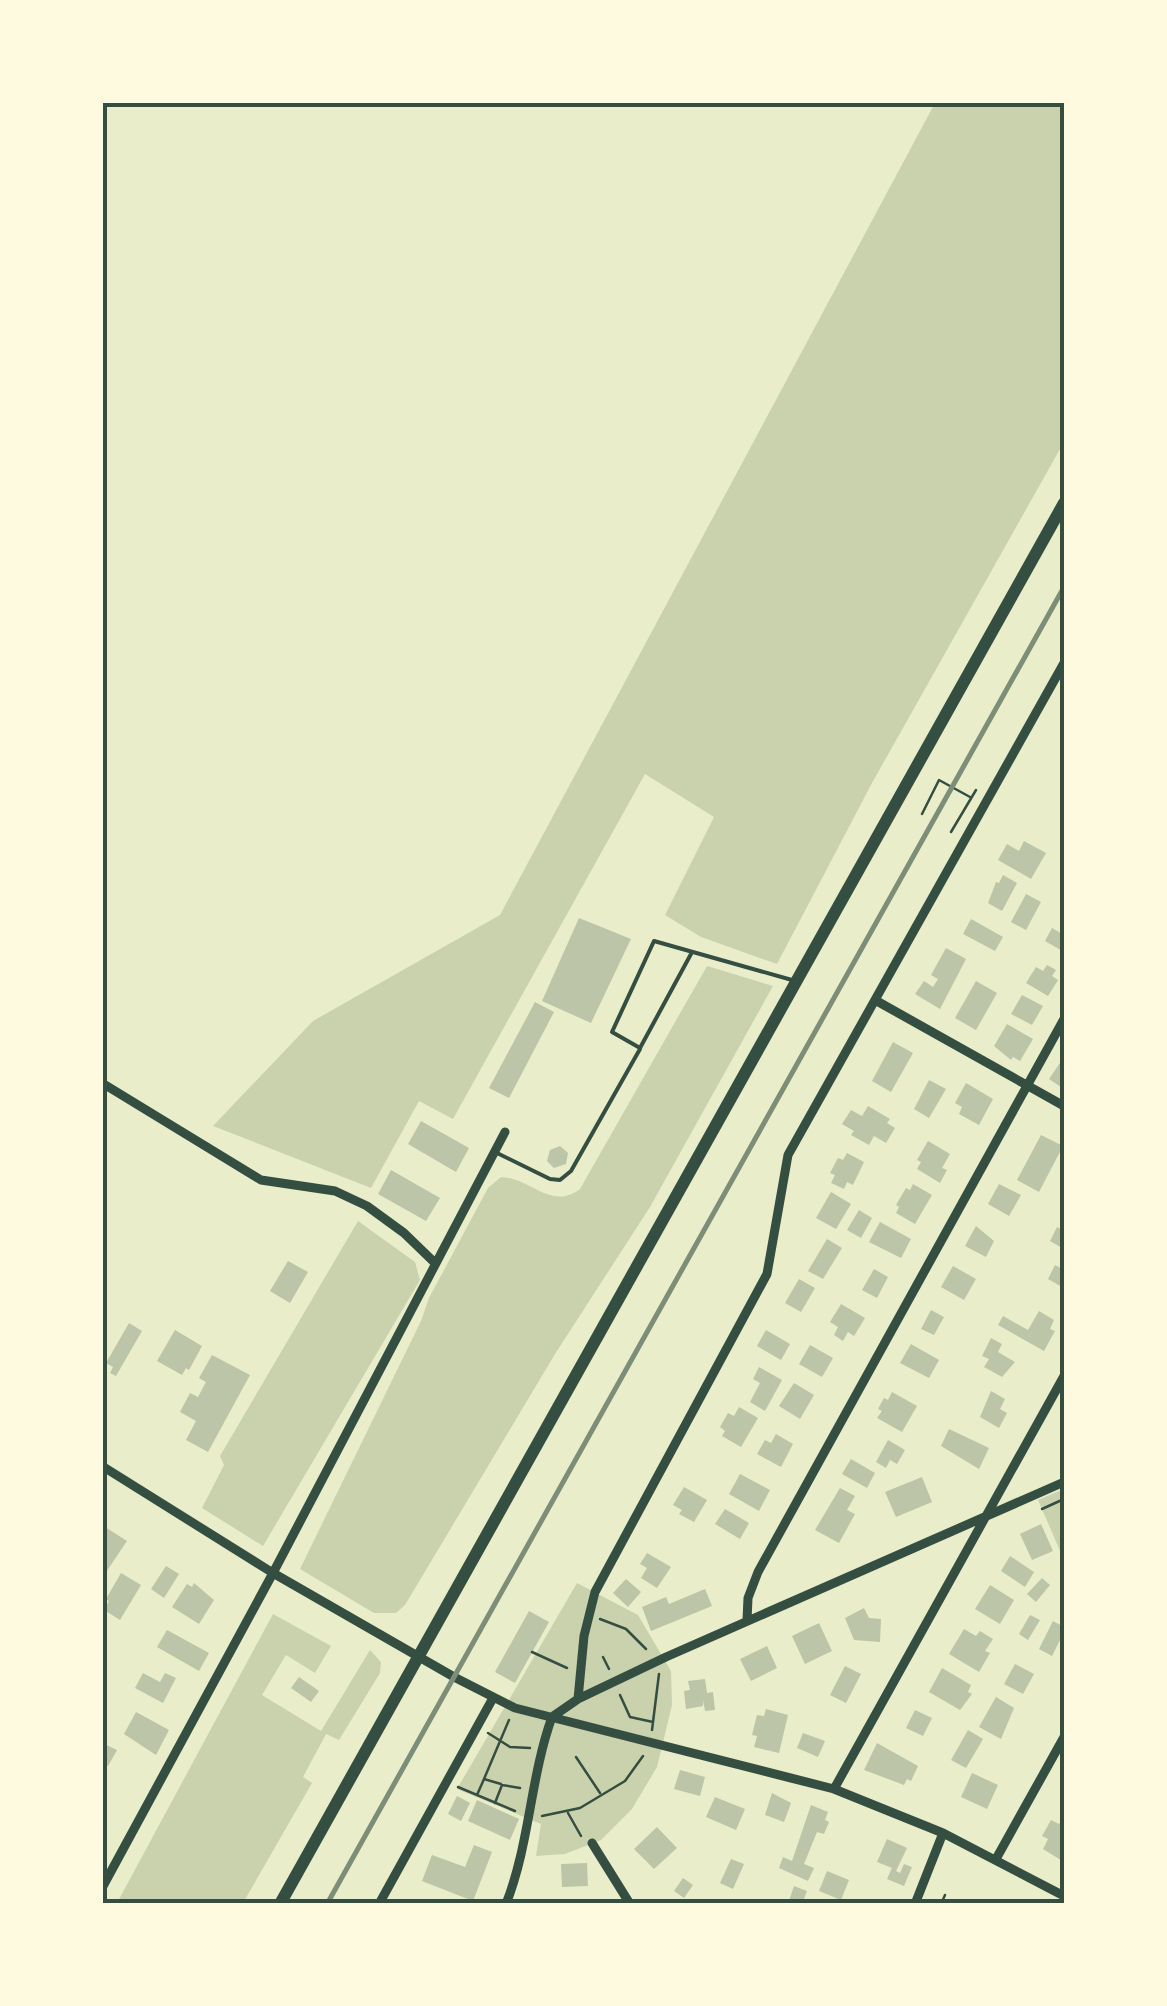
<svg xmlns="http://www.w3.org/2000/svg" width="1167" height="2006" font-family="'Titillium Web',sans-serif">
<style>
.green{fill:#cad2ad}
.building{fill:#bcc5a7}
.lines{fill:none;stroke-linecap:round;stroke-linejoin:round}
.path{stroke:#344e41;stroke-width:2.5}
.service{stroke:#344e41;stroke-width:4}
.minor{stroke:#344e41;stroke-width:9}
.primary{stroke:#344e41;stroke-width:12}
.rail{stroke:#7c8e77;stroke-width:5}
.neatline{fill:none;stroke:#344e41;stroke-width:4}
</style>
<rect width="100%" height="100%" fill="#e9edc9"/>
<path class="green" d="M935,103H1064V442L872,783L777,964L701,937L665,915L714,817L645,774L453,1119L419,1101L371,1188L213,1126L313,1021L500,915Z
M707,966L773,986L650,1207L555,1354L405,1605L396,1613H374L300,1569L421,1321L429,1298L488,1188L501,1177C531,1178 551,1211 580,1189Z
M358,1221L415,1262L420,1280L263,1546L202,1508L224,1465L220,1456Z
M1064,1489V1560L1038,1500Z
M577,1583L638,1615L671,1671L672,1705L657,1767L632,1809L601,1840L565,1854L536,1856L541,1824L457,1789Z
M273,1614L331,1646L315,1673L286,1655L262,1695L321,1731L370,1650L381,1662L380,1673L339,1740L326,1734L303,1777L312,1783L243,1903H117Z"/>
<path class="building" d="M1024,841L1046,853L1031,879L998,860L1007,844L1019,851Z
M1003,875L1017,883L1002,911L988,903L996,882L999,883Z
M1026,894L1041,902L1026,930L1011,922Z
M579,918L631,939L591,1023L542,1001Z
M971,919L1003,937L995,951L963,934Z
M1052,928L1064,935V952L1045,941Z
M946,948L966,959L940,1009L915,994L924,981L933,987L938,979L931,975Z
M1047,965L1056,970L1052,976L1058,980L1048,996L1026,983L1036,967L1043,971Z
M976,981L997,993L976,1030L955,1018Z
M1022,995L1043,1006L1032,1025L1011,1014Z
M535,1002L554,1012L509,1098L489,1088Z
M1007,1024L1033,1039L1020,1061L1013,1057L1011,1060L994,1046Z
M893,1042L913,1053L891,1092L872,1081Z
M1062,1060L1064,1061V1089L1049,1079Z
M929,1080L946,1089L929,1118L914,1109Z
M966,1083L993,1099L979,1125L959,1114L962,1107L955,1103Z
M868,1106L890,1119L887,1123L895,1128L886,1143L874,1136L869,1145L851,1135L854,1131L842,1124L851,1110L862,1116Z
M421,1121L469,1148L456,1172L408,1144Z
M1041,1135L1063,1146L1039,1192L1017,1180Z
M928,1141L950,1154L942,1168L947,1170L940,1183L917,1169L921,1162L917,1160Z
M560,1146L568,1153L566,1164L554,1168L547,1161L550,1150Z
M847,1153L864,1162L853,1185L847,1182L844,1189L831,1183L835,1175L830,1173L838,1158L843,1160Z
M391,1170L440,1198L426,1221L378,1194Z
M913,1184L932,1195L915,1224L896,1213L899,1207L896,1205L906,1188L910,1190Z
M999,1184L1021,1195L1009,1216L988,1204Z
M831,1192L851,1204L836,1229L816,1218Z
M859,1210L872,1218L861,1238L847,1230Z
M880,1222L911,1239L901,1258L869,1242Z
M976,1226L994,1241L986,1257L965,1246Z
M1057,1227L1064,1231V1249L1050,1241Z
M827,1239L842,1248L823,1279L808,1271Z
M288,1261L308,1272L290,1303L270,1291Z
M1055,1265L1064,1270V1288L1048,1279Z
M953,1266L976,1279L964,1300L941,1287Z
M874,1269L888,1277L877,1298L862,1290Z
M799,1279L815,1288L801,1312L785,1303Z
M841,1304L865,1318L854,1336L848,1332L843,1341L834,1335L838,1327L830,1322Z
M931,1310L944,1317L934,1335L921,1329Z
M1039,1311L1054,1320L1050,1329L1055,1331L1044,1351L998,1325L1003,1316L1028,1330Z
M129,1323L142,1331L116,1376L110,1373L113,1367L106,1363Z
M175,1330L202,1346L189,1370L186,1368L182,1375L157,1361Z
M766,1330L790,1344L781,1360L757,1346Z
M991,1338L1002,1344L998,1352L1015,1362L1002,1377L984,1367L989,1359L982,1356Z
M911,1344L939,1360L929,1378L900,1363Z
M810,1345L833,1358L822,1377L799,1364Z
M212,1355L250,1375L208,1452L186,1440L196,1421L180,1412L190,1393L198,1397L206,1382L199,1378Z
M759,1367L782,1380L765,1411L750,1402L760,1383L753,1379Z
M794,1383L814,1395L800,1419L779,1406Z
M991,1391L1005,1399L1000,1409L1007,1413L999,1428L980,1417Z
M892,1392L917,1406L902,1432L877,1418L882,1411L878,1409L884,1398L888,1400Z
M739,1407L758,1418L741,1447L722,1436L725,1431L720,1427L728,1413L734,1416Z
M949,1429L989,1448L979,1469L941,1446Z
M776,1434L793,1444L781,1467L757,1454L765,1440L771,1443Z
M888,1440L905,1450L897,1464L890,1460L886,1468L876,1462Z
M851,1459L875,1473L867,1488L842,1474Z
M740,1474L770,1490L759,1511L729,1494Z
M922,1477L932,1502L896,1517L885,1492Z
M684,1487L707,1500L694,1522L679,1514L682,1510L673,1505Z
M840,1488L855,1496L847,1510L855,1514L839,1543L815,1530Z
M725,1509L749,1523L740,1539L715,1524Z
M1041,1524L1053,1551L1032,1560L1020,1534Z
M102,1525L127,1541L102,1578Z
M647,1553L671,1567L657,1588L641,1578L647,1568L640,1564Z
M1010,1556L1034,1572L1025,1587L1001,1571Z
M166,1566L179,1574L164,1598L151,1589Z
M121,1573L141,1585L120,1620L104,1610L109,1601L106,1599Z
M1042,1578L1050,1585L1036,1602L1027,1594Z
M626,1579L641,1592L628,1607L613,1593Z
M194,1583L214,1600L199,1624L172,1607L187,1584L192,1587Z
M990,1585L1014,1600L1000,1624L975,1609Z
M705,1589L712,1606L651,1631L642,1607L666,1597L669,1604Z
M864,1608L869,1618L881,1619L880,1642L854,1640L845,1618Z
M529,1611L549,1622L515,1683L495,1672Z
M1030,1615L1040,1620L1028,1640L1019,1634Z
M1053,1621L1064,1627V1632L1052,1656L1039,1649Z
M819,1623L832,1651L805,1664L792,1636Z
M964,1629L976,1636L980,1631L993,1639L985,1651L990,1653L979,1672L949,1654Z
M167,1630L209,1653L199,1671L157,1647Z
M767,1646L777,1668L751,1681L740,1659Z
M1015,1664L1034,1674L1023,1694L1004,1684Z
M845,1666L861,1674L846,1703L830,1695Z
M942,1668L971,1685L968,1692L972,1694L960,1710L929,1692Z
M143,1673L160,1682L165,1673L176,1678L163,1703L135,1688Z
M299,1677L319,1691L311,1702L291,1688Z
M705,1679L707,1693L713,1692L715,1710L705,1711L703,1700V1706L686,1709L684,1691L690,1690L688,1681Z
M996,1697L1014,1708L1001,1739L979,1727Z
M766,1709L788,1715L779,1753L754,1747L757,1736L752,1735L757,1715L764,1716Z
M915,1710L932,1718L923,1736L906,1728Z
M136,1712L169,1730L156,1755L124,1734Z
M968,1730L983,1739L966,1768L951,1760Z
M803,1733L825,1741L818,1757L797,1748Z
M102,1743L117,1750L108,1766L102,1763Z
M877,1743L918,1766L911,1781L907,1779L904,1785L864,1770Z
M680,1770L705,1777L700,1796L674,1789Z
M972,1773L998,1785L987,1809L961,1797Z
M772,1793L791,1803L784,1822L765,1815Z
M457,1796L470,1803L461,1821L448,1814Z
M715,1797L745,1809L736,1830L706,1817Z
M477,1800L519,1819L510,1840L468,1821Z
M811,1805L828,1812L825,1820L829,1822L824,1834L817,1832L804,1864L814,1868L808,1881L779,1868L783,1857L792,1861Z
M1064,1815V1862L1043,1849L1048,1839L1042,1836L1051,1820L1059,1824Z
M657,1827L677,1848L654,1869L634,1849Z
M887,1839L907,1848L896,1871L900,1873L904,1864L912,1867L904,1886L887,1879L892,1868L877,1862Z
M474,1845L492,1852L473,1901L422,1881L432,1855L465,1867Z
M731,1859L744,1864L733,1889L720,1883Z
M587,1863L588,1886L562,1887L561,1864Z
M827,1871L849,1880L841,1900L819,1891Z
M683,1878L693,1885L684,1898L674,1891Z
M794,1886L807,1891L802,1904H788Z"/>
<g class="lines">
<path class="path" d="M922,814L939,780L970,797
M951,832L976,790
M1042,1509L1064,1499
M600,1619L626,1629L646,1649
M532,1652L567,1668
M603,1657L609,1669
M620,1695L630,1717L653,1722
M652,1730L659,1674
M488,1733L510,1747L530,1748
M576,1757L600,1793
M484,1779L509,1720
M458,1787L515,1811
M477,1795L484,1779L501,1784
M495,1803L502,1785L520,1788
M568,1813L581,1836
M542,1816L580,1808L625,1781L643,1756
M941,1904L945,1895"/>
<path class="service" d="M691,954L640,1048L612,1032L654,941L792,980
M495,1152L550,1179L560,1180L571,1171L640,1049"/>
<path class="minor" d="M875,1000L1064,1106
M102,1083L261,1180L335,1191L367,1206L404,1233L435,1263
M102,1466L273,1573L454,1677L515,1708L834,1789L943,1833L1064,1896
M747,1620L748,1598L758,1572L1064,1019
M578,1699L584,1636L595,1592L767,1274L788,1155L1064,663
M552,1717L578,1699L666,1657L1064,1482
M834,1789L1064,1376
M592,1843L630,1904
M996,1859L1064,1737
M102,1888L273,1573L505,1132
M379,1904L493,1698
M506,1904C530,1843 530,1778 552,1717
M915,1904L943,1833"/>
<path class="primary" d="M280,1904L1064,503"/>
<path class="rail" d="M327,1904L1064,587"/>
</g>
<rect width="1167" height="2006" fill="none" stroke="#fefae0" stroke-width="210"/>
<rect x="105" y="105" width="957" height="1796" class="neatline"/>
</svg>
